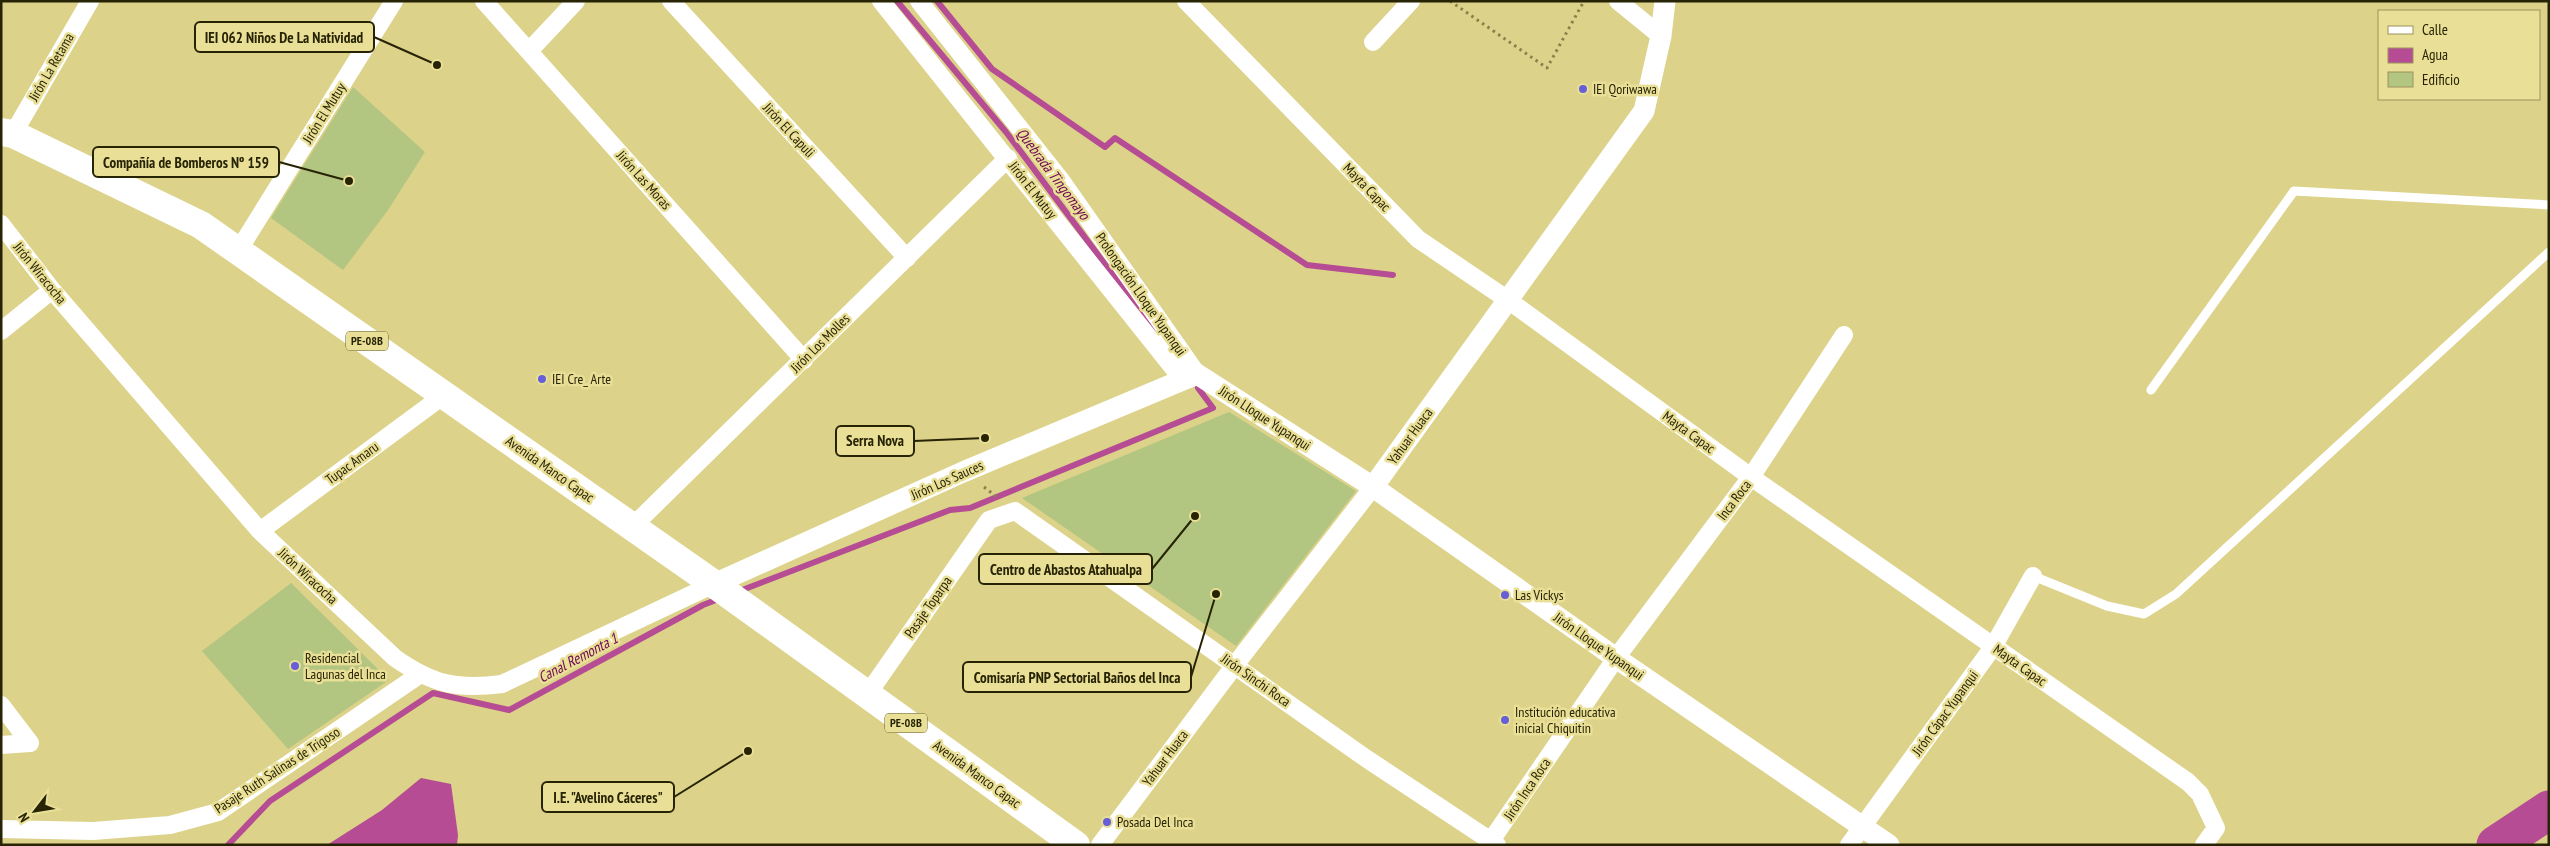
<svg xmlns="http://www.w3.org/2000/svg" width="2550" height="846" font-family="'PT Sans Narrow',sans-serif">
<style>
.water{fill:#b54c94}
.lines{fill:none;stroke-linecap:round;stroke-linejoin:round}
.stream{stroke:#b54c94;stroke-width:6}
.river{stroke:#b54c94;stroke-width:39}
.building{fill:#b2c581}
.path{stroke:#88814c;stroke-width:3;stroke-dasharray:2.5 4;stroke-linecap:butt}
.service{stroke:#fff;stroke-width:9}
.minor{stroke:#fff;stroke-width:18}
.tertiary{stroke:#fff;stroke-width:21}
.primary{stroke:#fff;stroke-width:28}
.poi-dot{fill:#665fd8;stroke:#e9df96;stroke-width:2}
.labels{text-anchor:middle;stroke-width:5;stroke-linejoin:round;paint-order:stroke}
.shield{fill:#e9df96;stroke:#615b30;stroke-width:1}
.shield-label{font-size:12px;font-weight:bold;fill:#272305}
.street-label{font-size:14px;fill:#272305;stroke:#e9df96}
.poi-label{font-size:14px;fill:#272305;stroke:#e9df96;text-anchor:start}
.water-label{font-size:15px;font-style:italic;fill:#6e0855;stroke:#e9df96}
.leader{fill:none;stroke:#272305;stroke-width:2}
.callout-dot{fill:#272305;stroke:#e9df96;stroke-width:2}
.callout{fill:#e9df96;stroke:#272305;stroke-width:2}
.callout-label{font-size:15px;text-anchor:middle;font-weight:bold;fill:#272305}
</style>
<rect width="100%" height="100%" fill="#dcd289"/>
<path class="water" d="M421,778L451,784L458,835L457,845H327L382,810Z"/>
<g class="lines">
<path class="stream" d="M897,1L1006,132L1167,347
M937,1L992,69L1105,147L1115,138L1307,265L1393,275
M737,592L950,510L970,508L1213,408L1198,388
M228,845L270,801L433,693L509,710L703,605L721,598"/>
<path class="river" d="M2496,845L2549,810"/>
</g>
<path class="building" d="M353,87L425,152L388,210L343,270L271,218Z
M1229,412L1356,491L1236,646L1022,498Z
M291,583L389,680L288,749L202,651Z"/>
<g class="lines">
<path class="path" d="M1450,1L1547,68L1584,1
M984,487L997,497"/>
<path class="service" d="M2151,390L2294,191L2549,205
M2033,576L2107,606L2144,614L2176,594L2549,252"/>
<path class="minor" d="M484,1L804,360
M671,1L907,258
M881,1L1182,379
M919,1L1060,179L1197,374
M1186,1L1418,239L1508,300L1751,477L2188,782L2200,794L2216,828L2204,845
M1618,1L1661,36
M1373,42L1411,1
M530,50L576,1
M13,134L90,1
M1,224L52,290L260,531L395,658C432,684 457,690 502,684L714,584
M238,251L394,1
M1,331L52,290
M632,527L1008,158
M260,531L444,395
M867,695L989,520L1015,511L1367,759L1497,845
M1,705L30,743
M1,745L30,743
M1,829L93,831L170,825L218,812L419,675
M1100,845L1235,665L1373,487
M1488,845L1616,658L1751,477L1844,335
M1849,845L1993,647L2033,576"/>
<path class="tertiary" d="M1373,487L1644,111L1661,36L1665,1
M714,584L963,472L1197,374L1373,487L1616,658L1889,845"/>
<path class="primary" d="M1,132L13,134L201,225L714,584L1076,845"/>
</g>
<g class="poi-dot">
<circle cx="1583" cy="89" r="5"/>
<circle cx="542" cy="379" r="5"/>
<circle cx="1505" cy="595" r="5"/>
<circle cx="295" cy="666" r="5"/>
<circle cx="1505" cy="720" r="5"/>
<circle cx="1107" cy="822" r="5"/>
</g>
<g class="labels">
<g class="shield">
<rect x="346" y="331.5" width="42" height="19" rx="4"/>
<rect x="885" y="713.5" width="42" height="19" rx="4"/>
</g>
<g class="shield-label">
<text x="367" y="345">PE-08B</text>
<text x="906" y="727">PE-08B</text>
</g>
<g class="street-label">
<text transform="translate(51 67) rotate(-60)" y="5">Jirón La Retama</text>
<text transform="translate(324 113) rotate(-58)" y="5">Jirón El Mutuy</text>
<text transform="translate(789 130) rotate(47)" y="5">Jirón El Capuli</text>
<text transform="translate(644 180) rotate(48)" y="5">Jirón Las Moras</text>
<text transform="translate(1367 187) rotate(46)" y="5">Mayta Capac</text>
<text transform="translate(1033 190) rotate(52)" y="5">Jirón El Mutuy</text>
<text transform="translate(40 273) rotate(51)" y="5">Jirón Wiracocha</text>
<text transform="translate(1141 294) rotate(55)" y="5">Prolongación Lloque Yupanqui</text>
<text transform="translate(820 343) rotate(-45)" y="5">Jirón Los Molles</text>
<text transform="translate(1265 418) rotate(33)" y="5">Jirón Lloque Yupanqui</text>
<text transform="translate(1689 432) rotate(36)" y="5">Mayta Capac</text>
<text transform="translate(1410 436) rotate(-54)" y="5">Yahuar Huaca</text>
<text transform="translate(352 463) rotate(-36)" y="5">Tupac Amaru</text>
<text transform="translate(550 469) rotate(35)" y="5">Avenida Manco Capac</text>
<text transform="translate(947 480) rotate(-24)" y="5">Jirón Los Sauces</text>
<text transform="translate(1734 500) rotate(-53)" y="5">Inca Roca</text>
<text transform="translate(308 576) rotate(43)" y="5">Jirón Wiracocha</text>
<text transform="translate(928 607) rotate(-55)" y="5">Pasaje Toparpa</text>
<text transform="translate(1599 646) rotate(35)" y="5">Jirón Lloque Yupanqui</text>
<text transform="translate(2020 665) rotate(35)" y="5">Mayta Capac</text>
<text transform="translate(1256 680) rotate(35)" y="5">Jirón Sinchi Roca</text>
<text transform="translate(1945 713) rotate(-54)" y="5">Jirón Cápac Yupanqui</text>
<text transform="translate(1165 758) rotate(-53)" y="5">Yahuar Huaca</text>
<text transform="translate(277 770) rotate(-33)" y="5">Pasaje Ruth Salinas de Trigoso</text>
<text transform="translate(977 774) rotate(36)" y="5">Avenida Manco Capac</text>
<text transform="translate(1527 789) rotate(-56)" y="5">Jirón Inca Roca</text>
</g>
<g class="poi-label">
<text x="1593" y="94">IEI Qoriwawa</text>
<text x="552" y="384">IEI Cre_ Arte</text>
<text x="1515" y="600">Las Vickys</text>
<text x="305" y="663">Residencial<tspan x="305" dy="16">Lagunas del Inca</tspan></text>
<text x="1515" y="717">Institución educativa<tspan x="1515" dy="16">inicial Chiquitin</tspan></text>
<text x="1117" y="827">Posada Del Inca</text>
</g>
<g class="water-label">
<text transform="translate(1053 174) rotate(53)" y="5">Quebrada Tingomayo</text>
<text transform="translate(578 658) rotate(-28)" y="5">Canal Remonta 1</text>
</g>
</g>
<path class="leader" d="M437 65L374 37M349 181L279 162M985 438L914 441M1195 516L1152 569M1216 594L1191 677M748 751L674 797"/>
<g class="callout-dot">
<circle cx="437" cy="65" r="5"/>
<circle cx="349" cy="181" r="5"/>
<circle cx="985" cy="438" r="5"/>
<circle cx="1195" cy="516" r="5"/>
<circle cx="1216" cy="594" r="5"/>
<circle cx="748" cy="751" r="5"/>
</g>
<g class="callout">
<rect x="195" y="22" width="179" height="30" rx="5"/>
<rect x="93" y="147" width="186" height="30" rx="5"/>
<rect x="836" y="426" width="78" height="30" rx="5"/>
<rect x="979" y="554" width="173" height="30" rx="5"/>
<rect x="963" y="662" width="228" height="30" rx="5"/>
<rect x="542" y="782" width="132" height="30" rx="5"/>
</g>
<g class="callout-label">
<text x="284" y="43">IEI 062 Niños De La Natividad</text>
<text x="186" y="168">Compañía de Bomberos Nº 159</text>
<text x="875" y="446">Serra Nova</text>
<text x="1066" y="575">Centro de Abastos Atahualpa</text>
<text x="1077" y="683">Comisaría PNP Sectorial Baños del Inca</text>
<text x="608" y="803">I.E. "Avelino Cáceres"</text>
</g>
<rect width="2550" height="846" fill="none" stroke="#272305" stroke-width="5"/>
<rect x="2378" y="10" width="162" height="90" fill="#e9df96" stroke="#9b945c"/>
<rect x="2388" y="26" width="25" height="8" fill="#ffffff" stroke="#9b945c"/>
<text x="2422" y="35" font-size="15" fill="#272305">Calle</text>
<rect x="2388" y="48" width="25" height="15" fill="#b54c94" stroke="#9b945c"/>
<text x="2422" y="60" font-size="15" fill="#272305">Agua</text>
<rect x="2388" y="72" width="25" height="15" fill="#b2c581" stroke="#9b945c"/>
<text x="2422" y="85" font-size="15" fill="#272305">Edificio</text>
<g transform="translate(35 811) rotate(239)" stroke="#e9df96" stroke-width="4" paint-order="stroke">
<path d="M0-4L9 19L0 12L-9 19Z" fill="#272305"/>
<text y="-8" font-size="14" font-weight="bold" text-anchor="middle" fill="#272305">N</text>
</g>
</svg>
